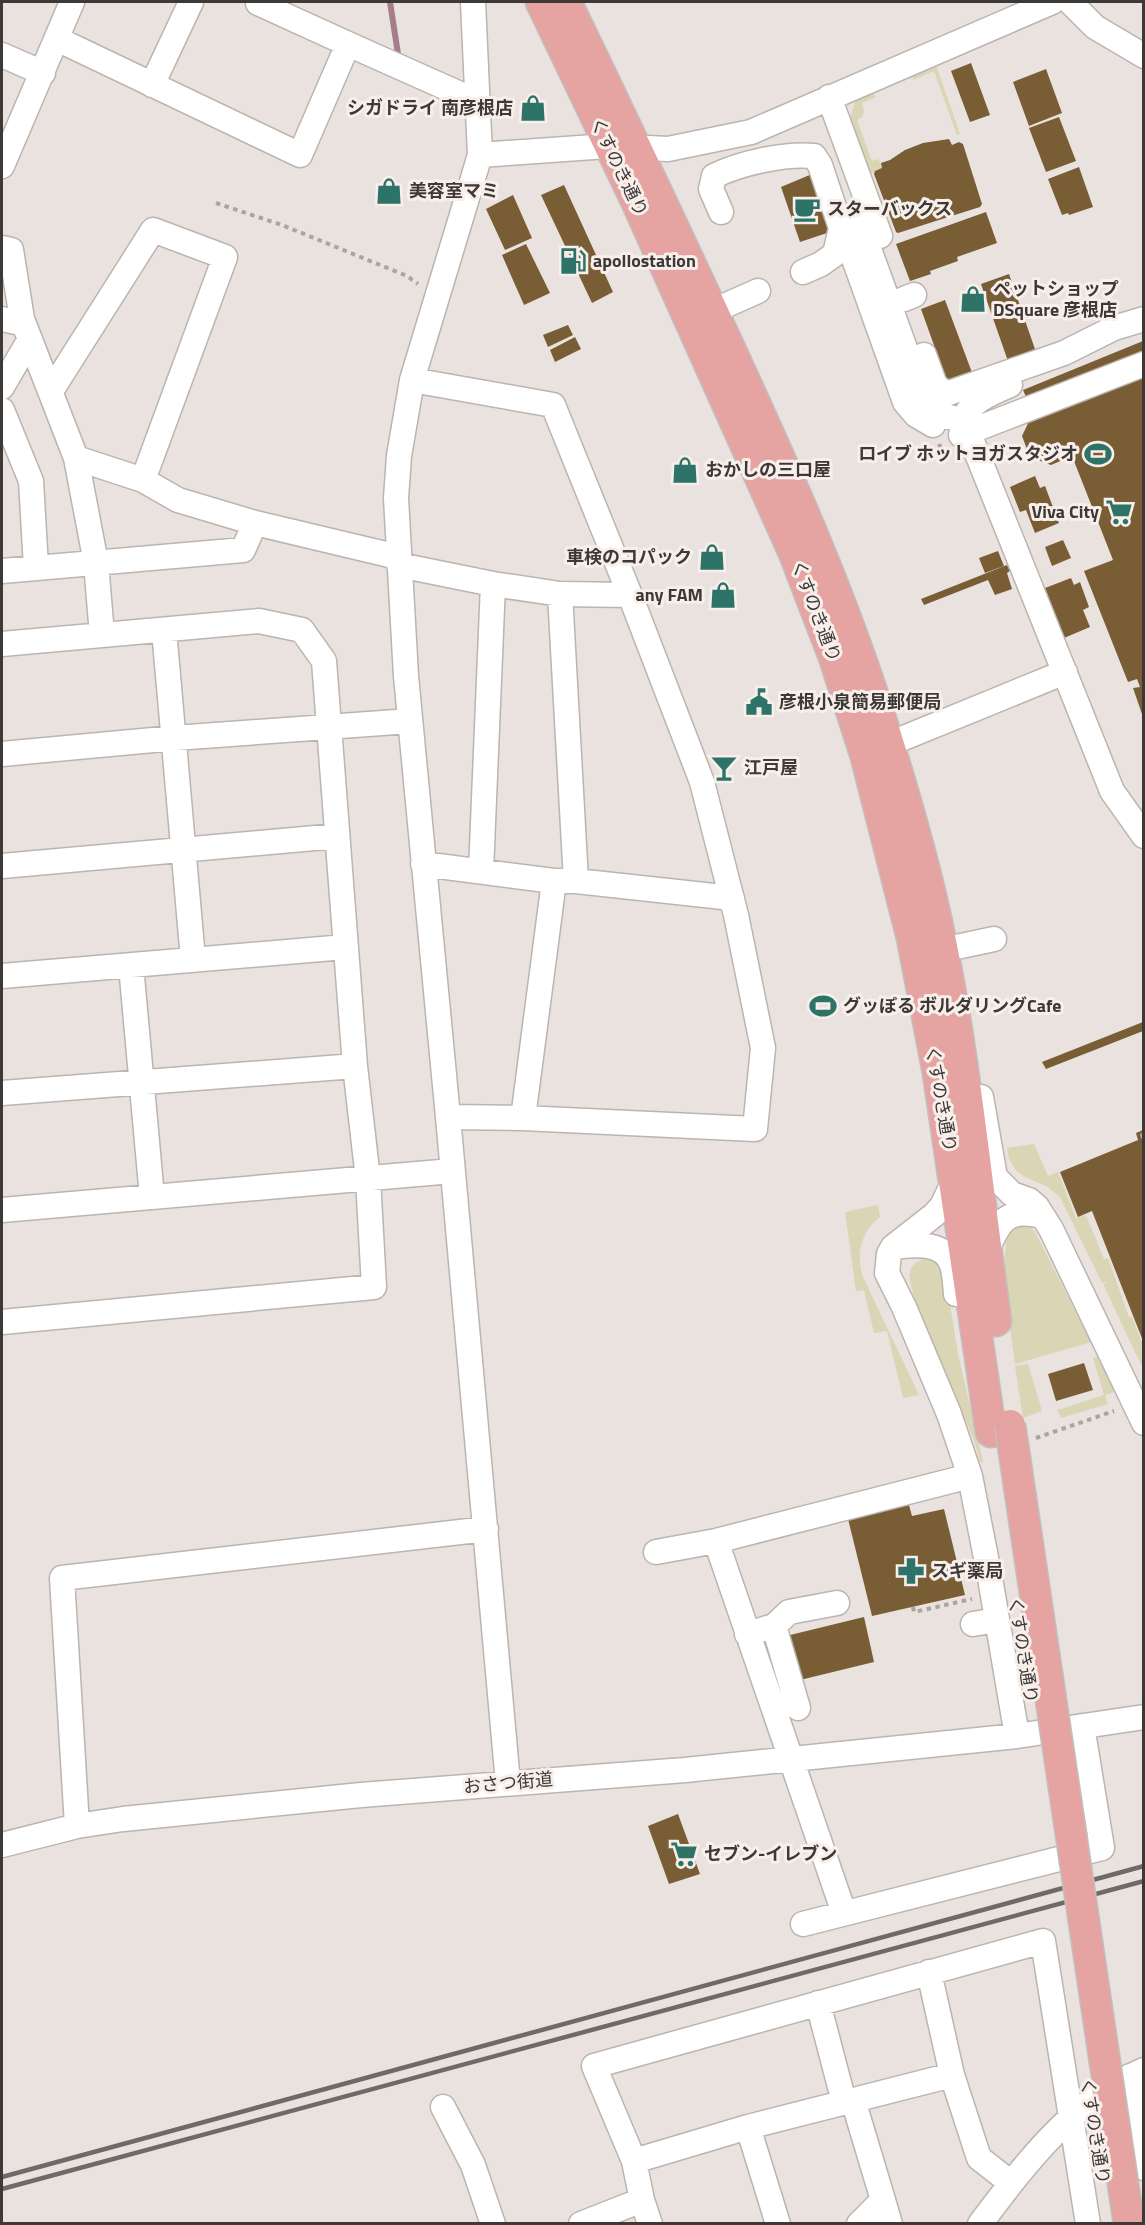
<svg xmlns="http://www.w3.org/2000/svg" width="1145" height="2225" font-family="'Titillium Web','Noto Sans JP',sans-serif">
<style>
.green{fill:#d9d5b5}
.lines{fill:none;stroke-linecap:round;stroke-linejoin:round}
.stream{stroke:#a47e8a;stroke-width:6}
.building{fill:#795d34}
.minor-casing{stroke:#bbb4af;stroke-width:27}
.major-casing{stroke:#c1c0bf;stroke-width:33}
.path{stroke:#aba5a2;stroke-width:4;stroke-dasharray:4.5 4.5;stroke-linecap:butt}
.minor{stroke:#fff;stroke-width:24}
.major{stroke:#e5a3a1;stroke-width:30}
.rail{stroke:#6f6a68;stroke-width:4.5}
.major-bridge-casing{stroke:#c1c0bf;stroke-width:33;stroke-linecap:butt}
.major-bridge{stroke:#e5a3a1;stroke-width:30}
.labels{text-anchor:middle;stroke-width:6;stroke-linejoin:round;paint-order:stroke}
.poi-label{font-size:18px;font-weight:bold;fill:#3c3937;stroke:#f8efeb;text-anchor:start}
.street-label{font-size:18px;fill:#3c3937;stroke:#f8efeb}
</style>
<rect width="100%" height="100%" fill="#eae2de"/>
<path class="green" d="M935,62L960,134L957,135L934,71L913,80L912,72Z
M871,90L876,97L862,103L864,112L862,117L857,120L872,161L879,159L882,168L870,174L850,118L857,96Z
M1034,1144L1048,1176L1058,1172L1076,1218L1086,1215L1104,1259L1108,1258L1129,1317H1132L1143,1345V1369L1103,1284L1108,1281L1102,1283L1060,1197L1046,1186L1025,1177L1016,1170L1009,1159L1007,1148Z
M878,1205L880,1217C860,1233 856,1254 863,1277L919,1395L903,1398L887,1331L874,1333L864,1290L856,1291L845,1212Z
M1017,1224L1030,1226L1035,1232L1091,1342L1015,1364L1003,1278L1007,1233Z
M922,1259C935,1259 939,1262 945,1273L958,1354L983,1462H980C978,1455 976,1447 974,1440C964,1413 904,1290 910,1272C912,1265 917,1262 922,1259Z
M1099,1356L1117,1391L1105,1395L1108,1404L1061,1418L1057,1410L1104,1395L1093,1358Z
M1028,1364L1042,1411L1023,1418L1015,1366Z"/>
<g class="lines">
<path class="stream" d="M390,2L398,54"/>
</g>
<path class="building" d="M971,63L990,115L970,122L951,71Z
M1046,69L1062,113L1029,126L1013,82Z
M1059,117L1076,161L1046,172L1029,128Z
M949,139L952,145L959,142L963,144L982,204L980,207L898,233L896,232L874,174L875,171L882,168L881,163L890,160L905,150L923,143Z
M1079,167L1093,207L1069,215L1068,213L1062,215L1048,179Z
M812,174L833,231L800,242L781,187Z
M564,185L613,292L592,303L541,195Z
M513,195L532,238L505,250L486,209Z
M986,212L997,243L957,257L958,261L930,271L931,274L910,281L896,244Z
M526,244L550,293L524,305L502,255Z
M1009,274L1037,355L1009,364L981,284Z
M945,300L974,378L949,387L921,309Z
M568,325L573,335L548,347L543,335Z
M575,337L581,349L555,362L550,350Z
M1143,341V717L1133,688L1140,687L1137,679L1128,682L1084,571L1113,560L1072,456L1051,465L1030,457L1022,436L1033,413L1023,390Z
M1035,476L1040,488L1045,486L1059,523L1035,533L1026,510L1020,512L1010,487Z
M1063,540L1071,558L1052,566L1045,547Z
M998,551L1004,566L985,573L979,558Z
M1007,565L1010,571L1007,573L1012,589L995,595L988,580L924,605L921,599Z
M1071,578L1074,585L1080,582L1089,607L1083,610L1090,627L1064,638L1045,588Z
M1143,1022V1031L1046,1069L1042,1062Z
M1143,1130V1341L1092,1211L1078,1217L1060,1172L1138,1140L1136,1133Z
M1084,1363L1093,1390L1056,1401L1048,1374Z
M909,1505L912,1516L944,1509L965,1595L872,1616L848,1519Z
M864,1617L874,1662L796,1681L786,1636Z
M678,1814L700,1874L669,1884L648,1826Z"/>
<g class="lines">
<defs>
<path id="minor" d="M473,2L480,155L412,380L399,456L396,498L406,676L448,1117L508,1783
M1070,2L1095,27L1144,56
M57,39L300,155L348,44L258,3
M348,44L478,102
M2,55L43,73
M152,85L191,2
M829,97L880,236
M480,155L608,146L668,149L751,132L1052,2
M2,166L72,2
M721,212L711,189L714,176C741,163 785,153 814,156L820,165L841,228L835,254L821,264L803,272
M874,220L869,249L927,409L935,413L964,421L1112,791L1144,836
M860,223L853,256L905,402L916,415L933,425
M2,248L11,250L22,319
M904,299L914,295
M713,311L758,291
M2,319L16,322L22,319L76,458L96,563L102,635
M924,355L935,385L946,394L1064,353L1114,328L1144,319
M412,380L553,405L630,595L560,594
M2,387L30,339
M2,410L31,481L36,567
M964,421C967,402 994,392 1010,385
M961,435L1144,364
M76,458L143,480
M255,523L398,557
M399,565L493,584L560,594L576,881H554L423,864
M2,571L243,550L255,523L178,500L143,480L225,257L153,230L51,391
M164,630L193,959
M2,644L259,621L302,630L324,661L355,1066L368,1179L374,1287L2,1322
M889,744L1065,672
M2,754L175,738L410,721
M2,866L337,836
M481,871L493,584
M576,881L732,898
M942,950L994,939
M131,966L152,1197
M2,976L345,947
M2,1093L355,1066
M981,1097L995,1177L1012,1194L1029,1200L1037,1207L1051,1229L1144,1423
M448,1117L523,1118L554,881
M523,1118L755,1129L763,1048L736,915L702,782L630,595
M954,1181L942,1206L934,1215L893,1247L889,1254L887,1273L904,1307L949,1414L970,1476L990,1578L1017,1736
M2,1210L452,1171
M893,1247C913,1245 944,1240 952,1265C955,1274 955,1284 956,1294
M986,1252C999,1222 1006,1207 1042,1216
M656,1552L716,1541
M973,1624L997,1620
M774,1626L798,1708
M747,1634L774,1626L789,1612L837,1603
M77,1826L62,1578L486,1529
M2,1845L77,1826L123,1819L361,1795L685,1770L1017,1736L1144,1717
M844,1913L716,1541L970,1476
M803,1924L1102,1848L1082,1726
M929,1972L952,2075
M818,2003L844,2102
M1130,2076L1144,2168
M853,2100L883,2200L859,2224
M443,2107L473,2165L493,2224
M748,2127L778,2224
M634,2161L748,2127L952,2075L979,2158L1011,2183
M883,2200L890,2224
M581,2224L642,2200
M650,2224L642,2200L634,2161L594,2066L1043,1941L1088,2224
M980,2224C1026,2163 1072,2101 1144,2070"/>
<path id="major" d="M541,2L638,205L794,553L834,657L866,757L912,938L938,1073L991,1432
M566,2C620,113 673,226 725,338C786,470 846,602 888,742C906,800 923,859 936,918C965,1050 977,1187 996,1321"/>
</defs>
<use href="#minor" class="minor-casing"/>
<use href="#major" class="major-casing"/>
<path class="path" d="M216,203L282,225L407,276L418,284
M939,444L943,453L949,451
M1143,1138L1142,1135L1144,1134
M1036,1438L1114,1411
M913,1607L914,1612L972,1599"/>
<use href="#minor" class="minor"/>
<use href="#major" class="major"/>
<path class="rail" d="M2,2177L1144,1866
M2,2189L1144,1881"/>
<defs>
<path id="major-bridge" d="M1010,1425L1129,2224"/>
</defs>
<use href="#major-bridge" class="major-bridge-casing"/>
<use href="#major-bridge" class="major-bridge"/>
</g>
<defs>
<symbol id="shop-bare" viewBox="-9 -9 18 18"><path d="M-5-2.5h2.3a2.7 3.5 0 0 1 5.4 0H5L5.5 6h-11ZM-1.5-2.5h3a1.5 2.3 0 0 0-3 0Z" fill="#2e7368" stroke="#f8efeb" stroke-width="2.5" paint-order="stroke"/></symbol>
<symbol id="cafe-bare" viewBox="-9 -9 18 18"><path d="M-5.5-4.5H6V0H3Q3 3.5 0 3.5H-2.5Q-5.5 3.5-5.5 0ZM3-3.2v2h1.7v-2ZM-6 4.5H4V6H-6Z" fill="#2e7368" stroke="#f8efeb" stroke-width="2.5" paint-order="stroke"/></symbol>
<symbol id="fuel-bare" viewBox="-9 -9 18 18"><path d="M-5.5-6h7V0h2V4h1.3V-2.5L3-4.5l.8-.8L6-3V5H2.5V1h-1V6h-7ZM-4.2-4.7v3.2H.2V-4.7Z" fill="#2e7368" stroke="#f8efeb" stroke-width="2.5" paint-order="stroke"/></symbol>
<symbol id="stadium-bare" viewBox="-9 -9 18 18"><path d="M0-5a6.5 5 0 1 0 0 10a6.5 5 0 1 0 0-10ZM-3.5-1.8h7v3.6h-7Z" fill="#2e7368" stroke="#f8efeb" stroke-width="2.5" paint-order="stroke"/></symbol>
<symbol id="supermarket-bare" viewBox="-9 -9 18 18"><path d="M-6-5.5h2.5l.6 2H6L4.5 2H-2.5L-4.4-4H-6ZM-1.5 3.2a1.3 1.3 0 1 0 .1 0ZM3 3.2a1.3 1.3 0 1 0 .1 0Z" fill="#2e7368" stroke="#f8efeb" stroke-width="2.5" paint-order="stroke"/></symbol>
<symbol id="civic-bare" viewBox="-9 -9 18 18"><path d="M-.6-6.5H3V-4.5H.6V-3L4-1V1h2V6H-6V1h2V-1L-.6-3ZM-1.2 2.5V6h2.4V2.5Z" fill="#2e7368" stroke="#f8efeb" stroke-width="2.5" paint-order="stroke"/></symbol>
<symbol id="bar-bare" viewBox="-9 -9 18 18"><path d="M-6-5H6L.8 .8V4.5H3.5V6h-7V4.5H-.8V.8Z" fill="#2e7368" stroke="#f8efeb" stroke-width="2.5" paint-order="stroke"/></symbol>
<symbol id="pharmacy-bare" viewBox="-9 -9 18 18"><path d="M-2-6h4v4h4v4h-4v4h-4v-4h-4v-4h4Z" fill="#2e7368" stroke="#f8efeb" stroke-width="2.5" paint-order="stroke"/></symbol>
</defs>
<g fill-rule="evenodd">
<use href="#shop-bare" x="514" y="89" width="38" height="38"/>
<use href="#shop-bare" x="370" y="172" width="38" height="38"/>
<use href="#cafe-bare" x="788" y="190" width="38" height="38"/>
<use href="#fuel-bare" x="554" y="242" width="38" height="38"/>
<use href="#shop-bare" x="954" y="280" width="38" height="38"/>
<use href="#stadium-bare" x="1079" y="435" width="38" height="38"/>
<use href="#shop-bare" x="666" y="451" width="38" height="38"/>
<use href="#supermarket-bare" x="1100" y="493" width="38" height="38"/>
<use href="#shop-bare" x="693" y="538" width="38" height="38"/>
<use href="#shop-bare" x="704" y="576" width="38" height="38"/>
<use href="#civic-bare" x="740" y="683" width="38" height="38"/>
<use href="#bar-bare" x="705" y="749" width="38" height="38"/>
<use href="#stadium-bare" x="804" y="987" width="38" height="38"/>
<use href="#pharmacy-bare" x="892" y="1552" width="38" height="38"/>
<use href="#supermarket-bare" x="665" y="1835" width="38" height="38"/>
</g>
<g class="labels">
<g class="poi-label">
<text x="513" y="114" text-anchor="end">シガドライ 南彦根店</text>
<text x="409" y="197">美容室マミ</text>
<text x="827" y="215">スターバックス</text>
<text x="593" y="267">apollostation</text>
<text x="993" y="295">ペットショップ<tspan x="993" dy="21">DSquare 彦根店</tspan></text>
<text x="1078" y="460" text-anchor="end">ロイブ ホットヨガスタジオ</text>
<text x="705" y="476">おかしの三口屋</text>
<text x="1099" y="518" text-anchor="end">Viva City</text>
<text x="692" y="563" text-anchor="end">車検のコパック</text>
<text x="703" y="601" text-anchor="end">any FAM</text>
<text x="779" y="708">彦根小泉簡易郵便局</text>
<text x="744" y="774">江戸屋</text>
<text x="843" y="1012">グッぽる ボルダリングCafe</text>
<text x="931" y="1577">スギ薬局</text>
<text x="704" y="1860">セブン-イレブン</text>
</g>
<g class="street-label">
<text transform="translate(619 167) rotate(64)" y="6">くすのき通り</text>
<text transform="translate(816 611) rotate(69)" y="6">くすのき通り</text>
<text transform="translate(941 1099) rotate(80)" y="6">くすのき通り</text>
<text transform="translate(1023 1650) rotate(81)" y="6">くすのき通り</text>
<text transform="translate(508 1783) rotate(-5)" y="6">おさつ街道</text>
<text transform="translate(1095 2131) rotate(81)" y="6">くすのき通り</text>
</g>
</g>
<rect width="1145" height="2225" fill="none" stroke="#3c3937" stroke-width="6"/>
</svg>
